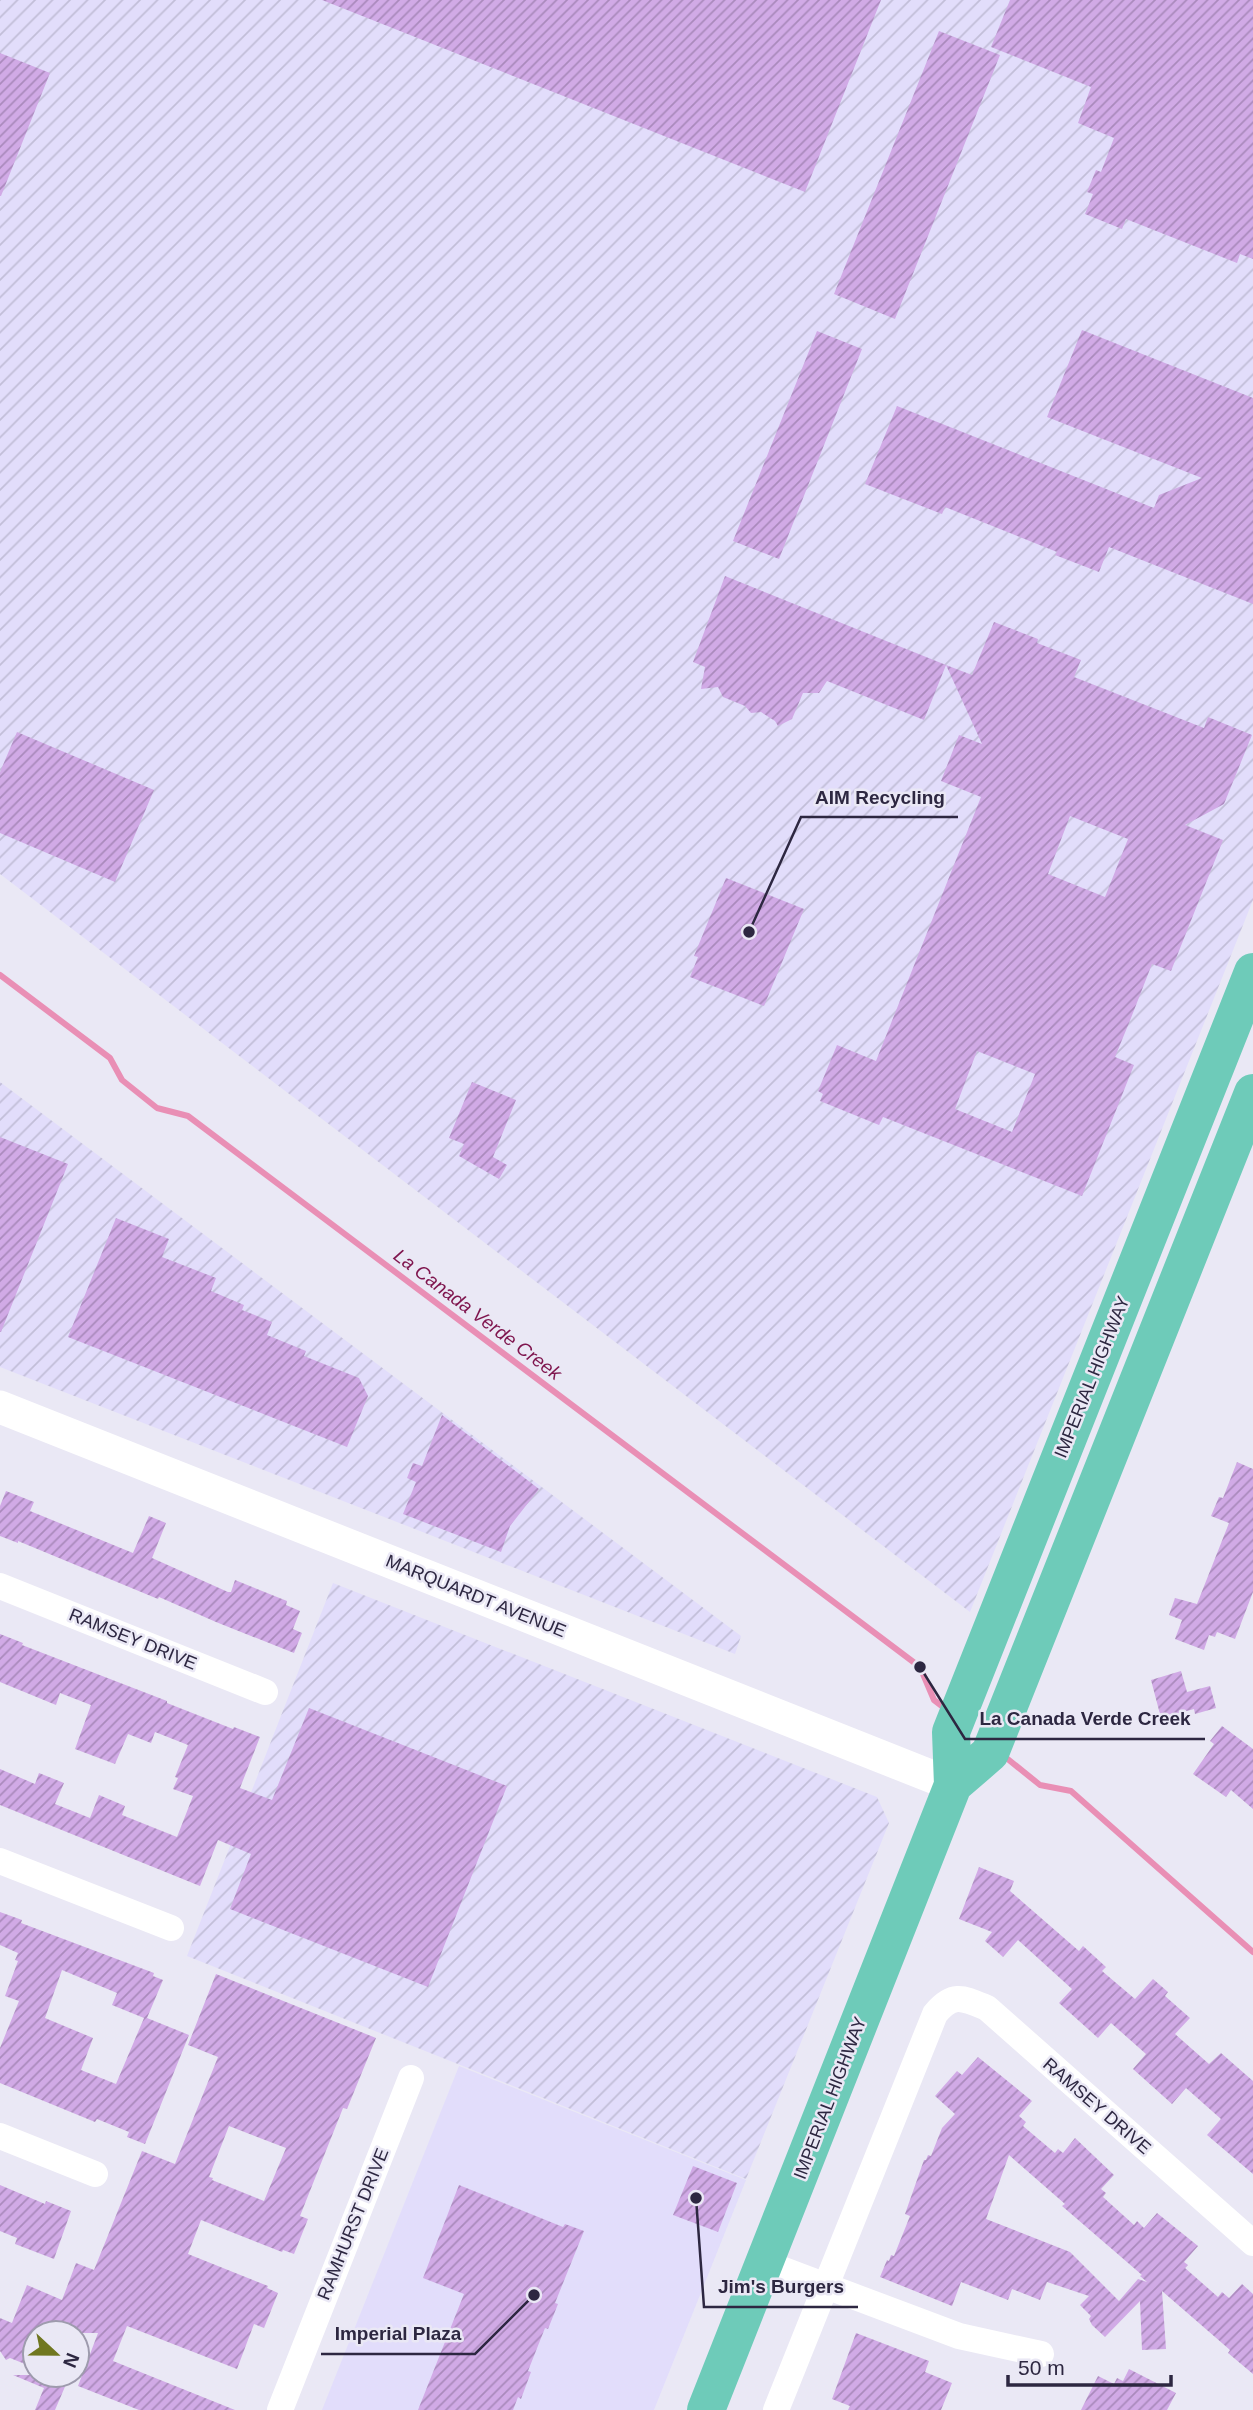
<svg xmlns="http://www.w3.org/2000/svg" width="1253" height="2410" font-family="Arial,sans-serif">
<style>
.built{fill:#e2ddfb}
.industrial{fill:url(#industrial-furrows)}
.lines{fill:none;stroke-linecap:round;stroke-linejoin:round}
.stream{stroke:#e98fb5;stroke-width:6}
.building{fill:url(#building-hatch);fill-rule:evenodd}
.minor{stroke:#fff;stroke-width:26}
.tertiary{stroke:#fff;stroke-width:33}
.primary{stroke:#6ecbb9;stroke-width:38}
.labels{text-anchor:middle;stroke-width:5;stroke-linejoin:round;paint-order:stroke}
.street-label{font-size:18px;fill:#2d2741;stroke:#eae8f5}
.water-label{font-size:19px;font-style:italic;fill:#7f154e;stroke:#eae8f5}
.leader{fill:none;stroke:#2d2741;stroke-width:2.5}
.callout-dot{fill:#2d2741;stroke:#eae8f5;stroke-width:2.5}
.callout-label{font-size:19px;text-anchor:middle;font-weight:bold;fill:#2d2741;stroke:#eae8f5;stroke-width:5;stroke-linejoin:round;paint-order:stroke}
</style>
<defs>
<pattern id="industrial-furrows" width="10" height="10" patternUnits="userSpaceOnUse" patternTransform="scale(1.75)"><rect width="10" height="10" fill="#e2ddfb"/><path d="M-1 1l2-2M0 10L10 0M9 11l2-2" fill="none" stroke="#c2bed8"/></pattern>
<pattern id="building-hatch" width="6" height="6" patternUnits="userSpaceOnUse" patternTransform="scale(1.75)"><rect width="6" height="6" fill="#d1aae6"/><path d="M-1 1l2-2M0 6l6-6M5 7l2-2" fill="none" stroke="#aa8abc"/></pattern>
</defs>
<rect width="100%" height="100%" fill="#eae8f5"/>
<path class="built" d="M459,2066L746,2180L654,2410H322Z"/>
<path class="industrial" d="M0,0H1253V900L970,1612L0,874Z
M0,1082L741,1636L735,1654L0,1367Z
M333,1583L877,1797L889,1823L746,2179L187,1956Z"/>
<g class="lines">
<path class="stream" d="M0,975L110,1058L122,1080L157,1108L188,1116L920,1667L934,1700L947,1710
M1004,1756L1040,1785L1071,1791L1253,1952"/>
</g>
<path class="building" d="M322,0H881L805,192Z
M1010,0H1253V259L1240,254L1237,263L1126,219L1122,229L1085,214L1093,194L1087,192L1096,170L1101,172L1114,138L1078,123L1091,87L991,47Z
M939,31L1000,55L895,319L834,294Z
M0,53L50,73L1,196H0Z
M1082,330L1253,398V604L1109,547L1099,572L1055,555L1057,552L945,507L942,514L865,484L897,406L1154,508L1159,495L1202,478L1047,417Z
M817,331L862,349L779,559L733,541Z
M725,576L946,665L924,720L827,681L819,693H803L792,719L778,726L775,721L761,712L751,713L745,706L723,697L718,687L701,689L705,667L693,662Z
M994,622L1038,639L1037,643L1081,660L1074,677L1204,728L1208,717L1252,735L1224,804L1185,825L1223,840L1171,971L1152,964L1131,1018L1115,1057L1134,1065L1082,1196L883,1117L879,1125L820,1101L823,1094L818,1091L837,1045L876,1061L981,797L941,781L959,735L982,744L946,665L972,675ZM1070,816L1128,839L1105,897L1048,874ZM977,1051L1035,1074L1012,1132L955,1109Z
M17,732L154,790L115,882L0,833V772Z
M726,878L804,909L764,1006L690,977L698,957L694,956Z
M472,1082L516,1100L493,1157L507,1165L499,1179L459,1156L464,1144L449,1138Z
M0,1137L68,1164L1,1332H0Z
M116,1218L169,1239L162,1257L216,1278L211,1291L244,1305L242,1310L272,1322L267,1335L306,1351L304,1356L359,1378L368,1396L347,1447L68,1337Z
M442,1415L539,1489L510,1526L501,1552L403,1514L416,1482L407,1478L413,1463L422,1466Z
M1237,1462L1253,1469V1592L1235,1639L1217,1632L1215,1637L1209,1635L1204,1650L1175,1639L1182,1620L1169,1615L1175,1598L1197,1604L1229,1523L1211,1516L1219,1497L1223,1498Z
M6,1491L34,1502L30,1511L133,1553L149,1516L166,1523L152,1558L228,1592H231L235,1580L287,1601L286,1605L300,1611L293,1629L302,1633L294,1653L216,1622L159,1597L158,1599L18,1541V1543L0,1536V1506Z
M0,1634L23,1643L22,1645L167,1701V1703L233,1729L234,1727L260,1737L240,1788L272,1800L309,1708L507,1786L428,1987L230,1909L251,1854L218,1840L200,1886L0,1805V1769L35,1784L39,1773L64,1783L55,1804L90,1818L99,1795L125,1806L122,1815L177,1837L193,1796L173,1789L178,1778L175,1777L188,1745L155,1732L151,1743L128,1734L115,1764L75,1749L91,1705L60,1693L56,1705L0,1682Z
M1181,1671L1187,1692L1210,1686L1216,1708L1195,1714L1194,1709L1161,1718L1151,1680Z
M1222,1726L1253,1749V1809L1231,1790L1226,1797L1193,1774L1214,1744L1210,1741Z
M979,1867L1014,1881L1010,1891L1079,1951L1083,1946L1106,1967L1102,1971L1135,1999L1153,1979L1168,1992L1165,1996L1190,2018L1175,2034L1209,2064L1221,2053L1253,2081V2174L1207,2135L1221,2119L1186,2088L1172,2104L1133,2069L1146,2054L1111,2023L1098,2038L1059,2003L1072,1989L1018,1940L1003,1957L985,1941L992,1932L959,1919Z
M0,1912L22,1920L21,1923L154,1973L153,1976L163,1980L147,2018L189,2035L145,2144L127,2137L129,2132L97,2119L95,2122L0,2083V2048L19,2001L5,1996L18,1961L15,1960L18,1953L0,1945ZM62,1970L117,1993L112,2005L144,2018L116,2084L81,2070L93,2038L45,2018Z
M216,1974L376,2038L347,2109L343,2108L300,2216L308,2219L294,2254L283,2250L282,2252L201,2220L188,2254L268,2286L267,2288L278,2293L264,2328L254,2324L237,2369L127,2326L113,2361L235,2410H139L78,2386L98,2333H35V2368L10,2358L6,2360L0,2351V2318L12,2323L27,2285L62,2300L76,2263L94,2270L142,2151L175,2164L218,2057L188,2045ZM229,2126L286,2148L264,2201L212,2180L213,2178L209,2177Z
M978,2057L1032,2101L1019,2116L1026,2122L1023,2126L1055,2153L1058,2149L1063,2153L1075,2138L1114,2175L1101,2189L1106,2193L1103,2197L1134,2225L1137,2221L1144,2228L1157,2213L1198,2246L1184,2262L1188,2265L1185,2268L1218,2297L1222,2292L1229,2298L1242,2284L1253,2294V2374L1228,2353L1230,2350L1162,2291L1166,2349L1142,2350L1140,2301L1105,2337L1092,2325L1089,2319L1091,2316L1080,2305L1089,2296L1047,2282L1040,2300L1012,2289L1008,2300L961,2282L952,2306L880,2277L887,2260L889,2261L891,2255L894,2256L910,2216L905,2214L924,2160H926L928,2155L931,2156L942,2128L955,2114L935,2096L957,2071L962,2075ZM1009,2155L1065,2204L1062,2206L1142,2275L1140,2276L1147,2282L1138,2279L1119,2301L1070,2252L986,2219Z
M693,2166L737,2183L718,2232L673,2215Z
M0,2185L45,2204L46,2201L71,2211L54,2259L15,2244L17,2238L0,2231Z
M459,2185L563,2227L565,2224L584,2231L555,2303L558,2304L548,2329L545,2328L528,2371L531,2372L521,2399L518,2397L513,2410H418L464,2294L423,2278Z
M856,2333L929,2361L925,2372L952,2383L941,2410H848L850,2406L832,2399Z
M1129,2369L1176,2393L1167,2410H1081L1098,2376L1114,2384L1117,2378L1123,2381Z
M13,2375H70L55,2410H35L44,2388Z"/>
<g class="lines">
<path class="minor" d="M0,1586L265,1692
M0,1861L171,1928
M0,2136L95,2174
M765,2263L959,2336L1041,2354
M280,2410L411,2078
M776,2410L935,2014C953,1992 963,1998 987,2008L1253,2243"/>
<path class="tertiary" d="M0,1407L953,1785"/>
<path class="primary" d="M953,1785L990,1753L1253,1093
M706,2410L953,1785L951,1732L1253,972"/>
</g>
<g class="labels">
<g class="street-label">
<text transform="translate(1092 1377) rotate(-68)" y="6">IMPERIAL HIGHWAY</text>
<text transform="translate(476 1596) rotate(22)" y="6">MARQUARDT AVENUE</text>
<text transform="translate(133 1639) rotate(22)" y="6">RAMSEY DRIVE</text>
<text transform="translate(830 2098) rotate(-69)" y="6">IMPERIAL HIGHWAY</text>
<text transform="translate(1097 2106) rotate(41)" y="6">RAMSEY DRIVE</text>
<text transform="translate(353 2224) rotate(-68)" y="6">RAMHURST DRIVE</text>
</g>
<g class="water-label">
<text transform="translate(478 1314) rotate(37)" y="7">La Canada Verde Creek</text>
</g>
</g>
<path class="leader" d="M749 932L801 817H958M920 1667L965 1739H1205M696 2198L704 2307H858M534 2295L475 2354H321"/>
<g class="callout-dot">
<circle cx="749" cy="932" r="7"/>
<circle cx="920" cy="1667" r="7"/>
<circle cx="696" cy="2198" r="7"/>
<circle cx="534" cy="2295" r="7"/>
</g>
<g class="callout-label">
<text x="880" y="804">AIM Recycling</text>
<text x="1085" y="1725">La Canada Verde Creek</text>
<text x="781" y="2293">Jim's Burgers</text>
<text x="398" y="2340">Imperial Plaza</text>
</g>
<g transform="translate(56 2354) rotate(112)"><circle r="33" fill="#eae8f5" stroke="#9e9bad" stroke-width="2"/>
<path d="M0-5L12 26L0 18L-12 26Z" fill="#707720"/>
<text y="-10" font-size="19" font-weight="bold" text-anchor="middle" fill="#2d2741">N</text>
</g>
<path d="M1008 2375v10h163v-10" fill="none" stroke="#2d2741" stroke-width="3.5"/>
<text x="1018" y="2375" font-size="21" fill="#2d2741" stroke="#eae8f5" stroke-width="5" paint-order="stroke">50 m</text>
</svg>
